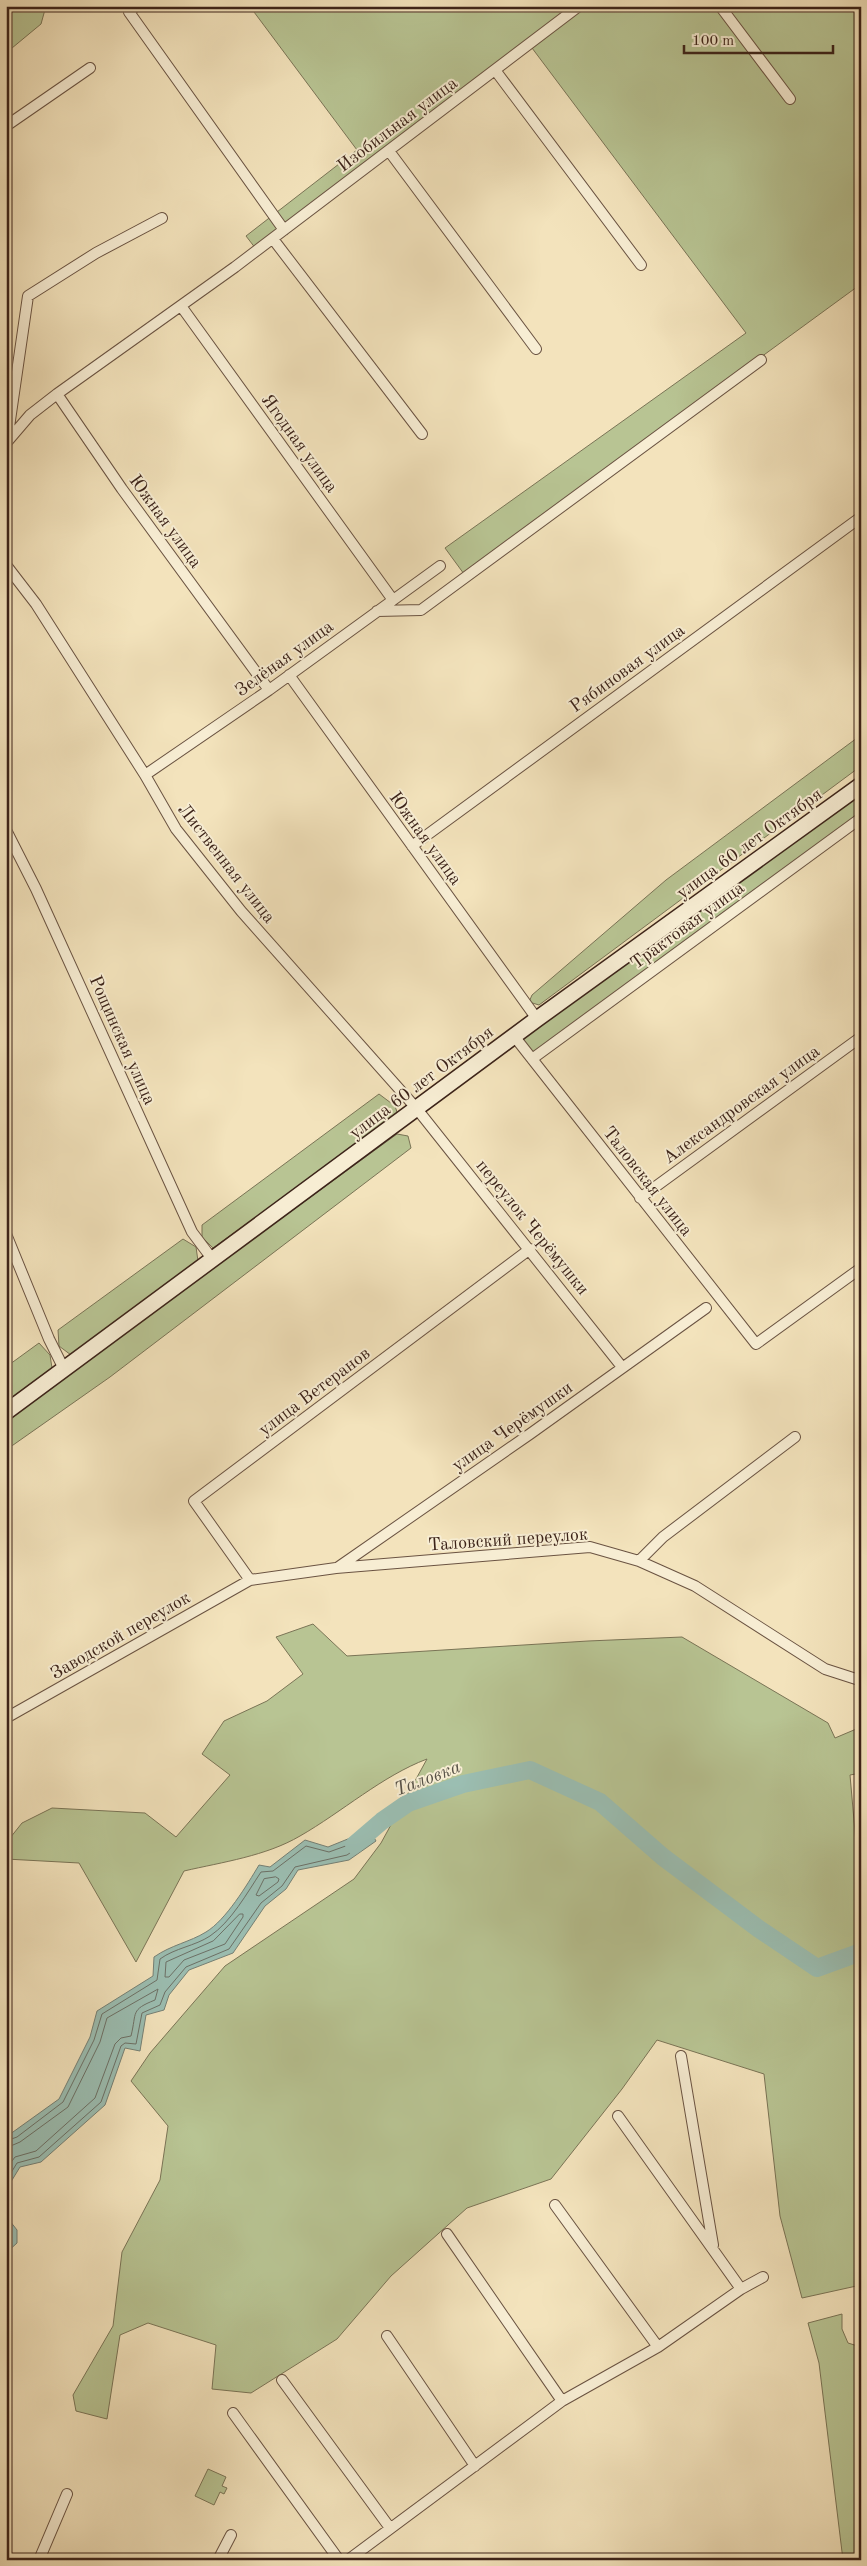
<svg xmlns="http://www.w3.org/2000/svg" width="867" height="2566" font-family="'Old Standard TT',serif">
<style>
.green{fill:#b8c493;stroke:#7a7456}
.water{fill:#9bbeb2;stroke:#758075}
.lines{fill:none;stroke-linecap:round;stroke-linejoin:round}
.shore{stroke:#6c7066;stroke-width:1}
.river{stroke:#9bbeb2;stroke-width:18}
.street-casing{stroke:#6a5342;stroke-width:12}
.secondary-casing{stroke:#3c2319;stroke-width:18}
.street{stroke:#f7edd3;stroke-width:10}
.secondary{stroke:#f7edd3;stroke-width:15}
.labels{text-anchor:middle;stroke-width:4;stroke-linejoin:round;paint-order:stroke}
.street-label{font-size:18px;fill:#3c2319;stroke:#f7edd3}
.water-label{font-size:19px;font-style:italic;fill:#585247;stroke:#f7edd3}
</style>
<rect width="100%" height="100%" fill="#f3e3bc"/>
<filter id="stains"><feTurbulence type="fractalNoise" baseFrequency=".004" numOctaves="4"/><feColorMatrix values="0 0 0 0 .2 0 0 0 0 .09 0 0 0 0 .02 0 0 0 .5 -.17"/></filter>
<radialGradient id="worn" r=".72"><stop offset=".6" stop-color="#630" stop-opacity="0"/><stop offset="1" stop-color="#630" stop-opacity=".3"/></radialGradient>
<path class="green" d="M6,6H46L41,24L6,53Z
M260,6H861V284L464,574L445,548L746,333L526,40L256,249L246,236L357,150L254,12Z
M861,735V766L539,1005L529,1002L532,995L666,880Z
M861,790V816L531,1054L521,1048L523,1038Z
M379,1094L395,1106L398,1115L213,1248L202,1237V1225Z
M397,1134L408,1136L411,1148L110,1377L6,1450V1419Z
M183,1239L196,1247L198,1261L71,1355L59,1346L58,1330Z
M39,1343L50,1355L52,1368L6,1402V1367Z
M313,1624L347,1656L588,1641L682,1637L828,1723L835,1738L861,1727V1773L850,1775L861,1900V2285L802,2298L780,2216L764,2074L657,2040L622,2089L551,2179L467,2208L391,2276L337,2339L251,2393L212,2389L216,2345L148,2323L120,2335L107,2419L76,2411L73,2395L113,2326L122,2252L160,2180L168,2126L131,2081L150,2053L225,1966L354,1879L381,1843L427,1759C382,1776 342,1812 300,1836C266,1856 223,1862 184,1871L136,1962L79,1863L6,1859V1843L22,1823L52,1808L145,1813L176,1837L230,1775L202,1754L224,1721L267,1701L303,1674L276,1637Z
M842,2314V2329L848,2343L861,2347V2560H843L819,2363L808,2323Z
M208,2469L226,2477L222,2486L227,2488L224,2494L220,2492L214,2505L195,2496Z"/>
<path class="water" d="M370,1830L376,1841L349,1860L298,1870L286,1889L265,1906L233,1953L189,1970L169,1995L164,2010L146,2015L140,2051L125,2048L105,2105L41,2162L20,2167L9,2185L6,2199V2137L59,2099L90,2037L97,2011L153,1976L154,1957C171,1945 190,1942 206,1932C226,1920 247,1885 259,1865L270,1867L305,1840L328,1847Z
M6,2216L17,2230V2243L6,2253Z"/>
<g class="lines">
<path class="shore" d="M276,1877L279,1879L278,1882L259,1896L256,1895L264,1879Z
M240,1914H243V1917L225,1944L184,1960L169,1977H165L166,1962L213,1941Z
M6,2141L17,2137L63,2102L94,2040L102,2014L157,1980L160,1959C175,1948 195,1946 210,1936C231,1922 247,1893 261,1872L273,1871L306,1846L329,1852L365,1839L364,1843L347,1855L295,1867L282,1886L261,1903L229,1949L186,1967L165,1992L160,2005L142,2013L136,2044L125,2043L121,2046L101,2102L39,2157L17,2163L6,2181
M6,2148L20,2142L68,2107L100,2042L107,2018L158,1989L155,2000C130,2010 137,2012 131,2036L121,2038L115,2044L95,2098L36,2151L15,2157L6,2169"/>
<path class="river" d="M354,1845L382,1821L408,1803L463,1784L530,1770L600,1802L663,1857L759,1929L817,1968L861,1952"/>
<defs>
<path id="street" d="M136,6L129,12L284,230
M720,6L790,99
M495,70L641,265
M6,126L90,68
M389,151L536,349
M273,239L422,434
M181,306L393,600
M57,394L122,489L269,690
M7,441L28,296L96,253L162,218
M6,443L30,415L57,394L235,267L579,6
M6,565L36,604L145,775L176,829L241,911L417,1109L622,1367
M377,611L421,610L761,360
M289,675L537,1019
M145,775L269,690L440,566
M6,830L36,889L192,1232L213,1260
M412,846L861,517
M514,1036L756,1344L861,1268
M532,1059L861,818
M640,1198L861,1037
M6,1234L49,1339L64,1369
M639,1561L663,1537L795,1437
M337,1568L530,1434L706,1308
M250,1580L194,1501L530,1249
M6,1718L250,1580L336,1568L590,1547L639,1561L695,1586L825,1669L856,1679
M681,2056L713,2245
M618,2116L741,2289
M555,2205L658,2347
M447,2234L562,2401
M387,2336L475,2466
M282,2380L390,2528
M233,2413L339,2560
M39,2560L67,2494
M218,2560L231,2535
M348,2560L562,2401L658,2347L741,2289L763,2277"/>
<path id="secondary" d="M6,1412L537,1019L861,785"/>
</defs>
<use href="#street" class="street-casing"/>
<use href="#secondary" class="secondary-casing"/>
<use href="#street" class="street"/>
<use href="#secondary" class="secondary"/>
</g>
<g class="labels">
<g class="street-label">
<text transform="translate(397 124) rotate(-37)" y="6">Изобильная улица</text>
<text transform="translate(300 443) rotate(54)" y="6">Ягодная улица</text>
<text transform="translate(166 521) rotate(54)" y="6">Южная улица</text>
<text transform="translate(284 658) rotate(-36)" y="6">Зелёная улица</text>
<text transform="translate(627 668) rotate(-36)" y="6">Рябиновая улица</text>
<text transform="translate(426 838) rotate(54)" y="6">Южная улица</text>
<text transform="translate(749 843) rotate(-36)" y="6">улица 60 лет Октября</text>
<text transform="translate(227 863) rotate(52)" y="6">Лиственная улица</text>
<text transform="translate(687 925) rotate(-36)" y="6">Трактовая улица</text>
<text transform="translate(123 1040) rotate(66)" y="6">Рощинская улица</text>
<text transform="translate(421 1082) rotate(-37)" y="6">улица 60 лет Октября</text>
<text transform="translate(741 1104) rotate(-36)" y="6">Александровская улица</text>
<text transform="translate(648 1181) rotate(52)" y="6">Таловская улица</text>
<text transform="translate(533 1227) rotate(51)" y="6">переулок Черёмушки</text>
<text transform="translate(314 1391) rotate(-37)" y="6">улица Ветеранов</text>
<text transform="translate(512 1426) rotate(-35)" y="6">улица Черёмушки</text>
<text transform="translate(508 1539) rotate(-4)" y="6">Таловский переулок</text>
<text transform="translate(120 1635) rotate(-30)" y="6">Заводской переулок</text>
</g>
<g class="water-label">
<text transform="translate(427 1777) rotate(-21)" y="7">Таловка</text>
</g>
</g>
<rect width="867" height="2566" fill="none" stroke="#f3e3bc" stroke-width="25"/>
<rect x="8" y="8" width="852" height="2551" fill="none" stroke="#3c2319" stroke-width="2.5"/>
<rect x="12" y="12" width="842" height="2541" fill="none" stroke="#3c2319"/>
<path d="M684 45v8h149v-8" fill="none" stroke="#3c2319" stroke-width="2.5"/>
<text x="692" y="45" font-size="15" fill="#3c2319" stroke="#f7edd3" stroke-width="4" paint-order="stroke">100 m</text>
<rect width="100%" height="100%" filter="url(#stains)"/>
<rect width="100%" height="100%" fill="url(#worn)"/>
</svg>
